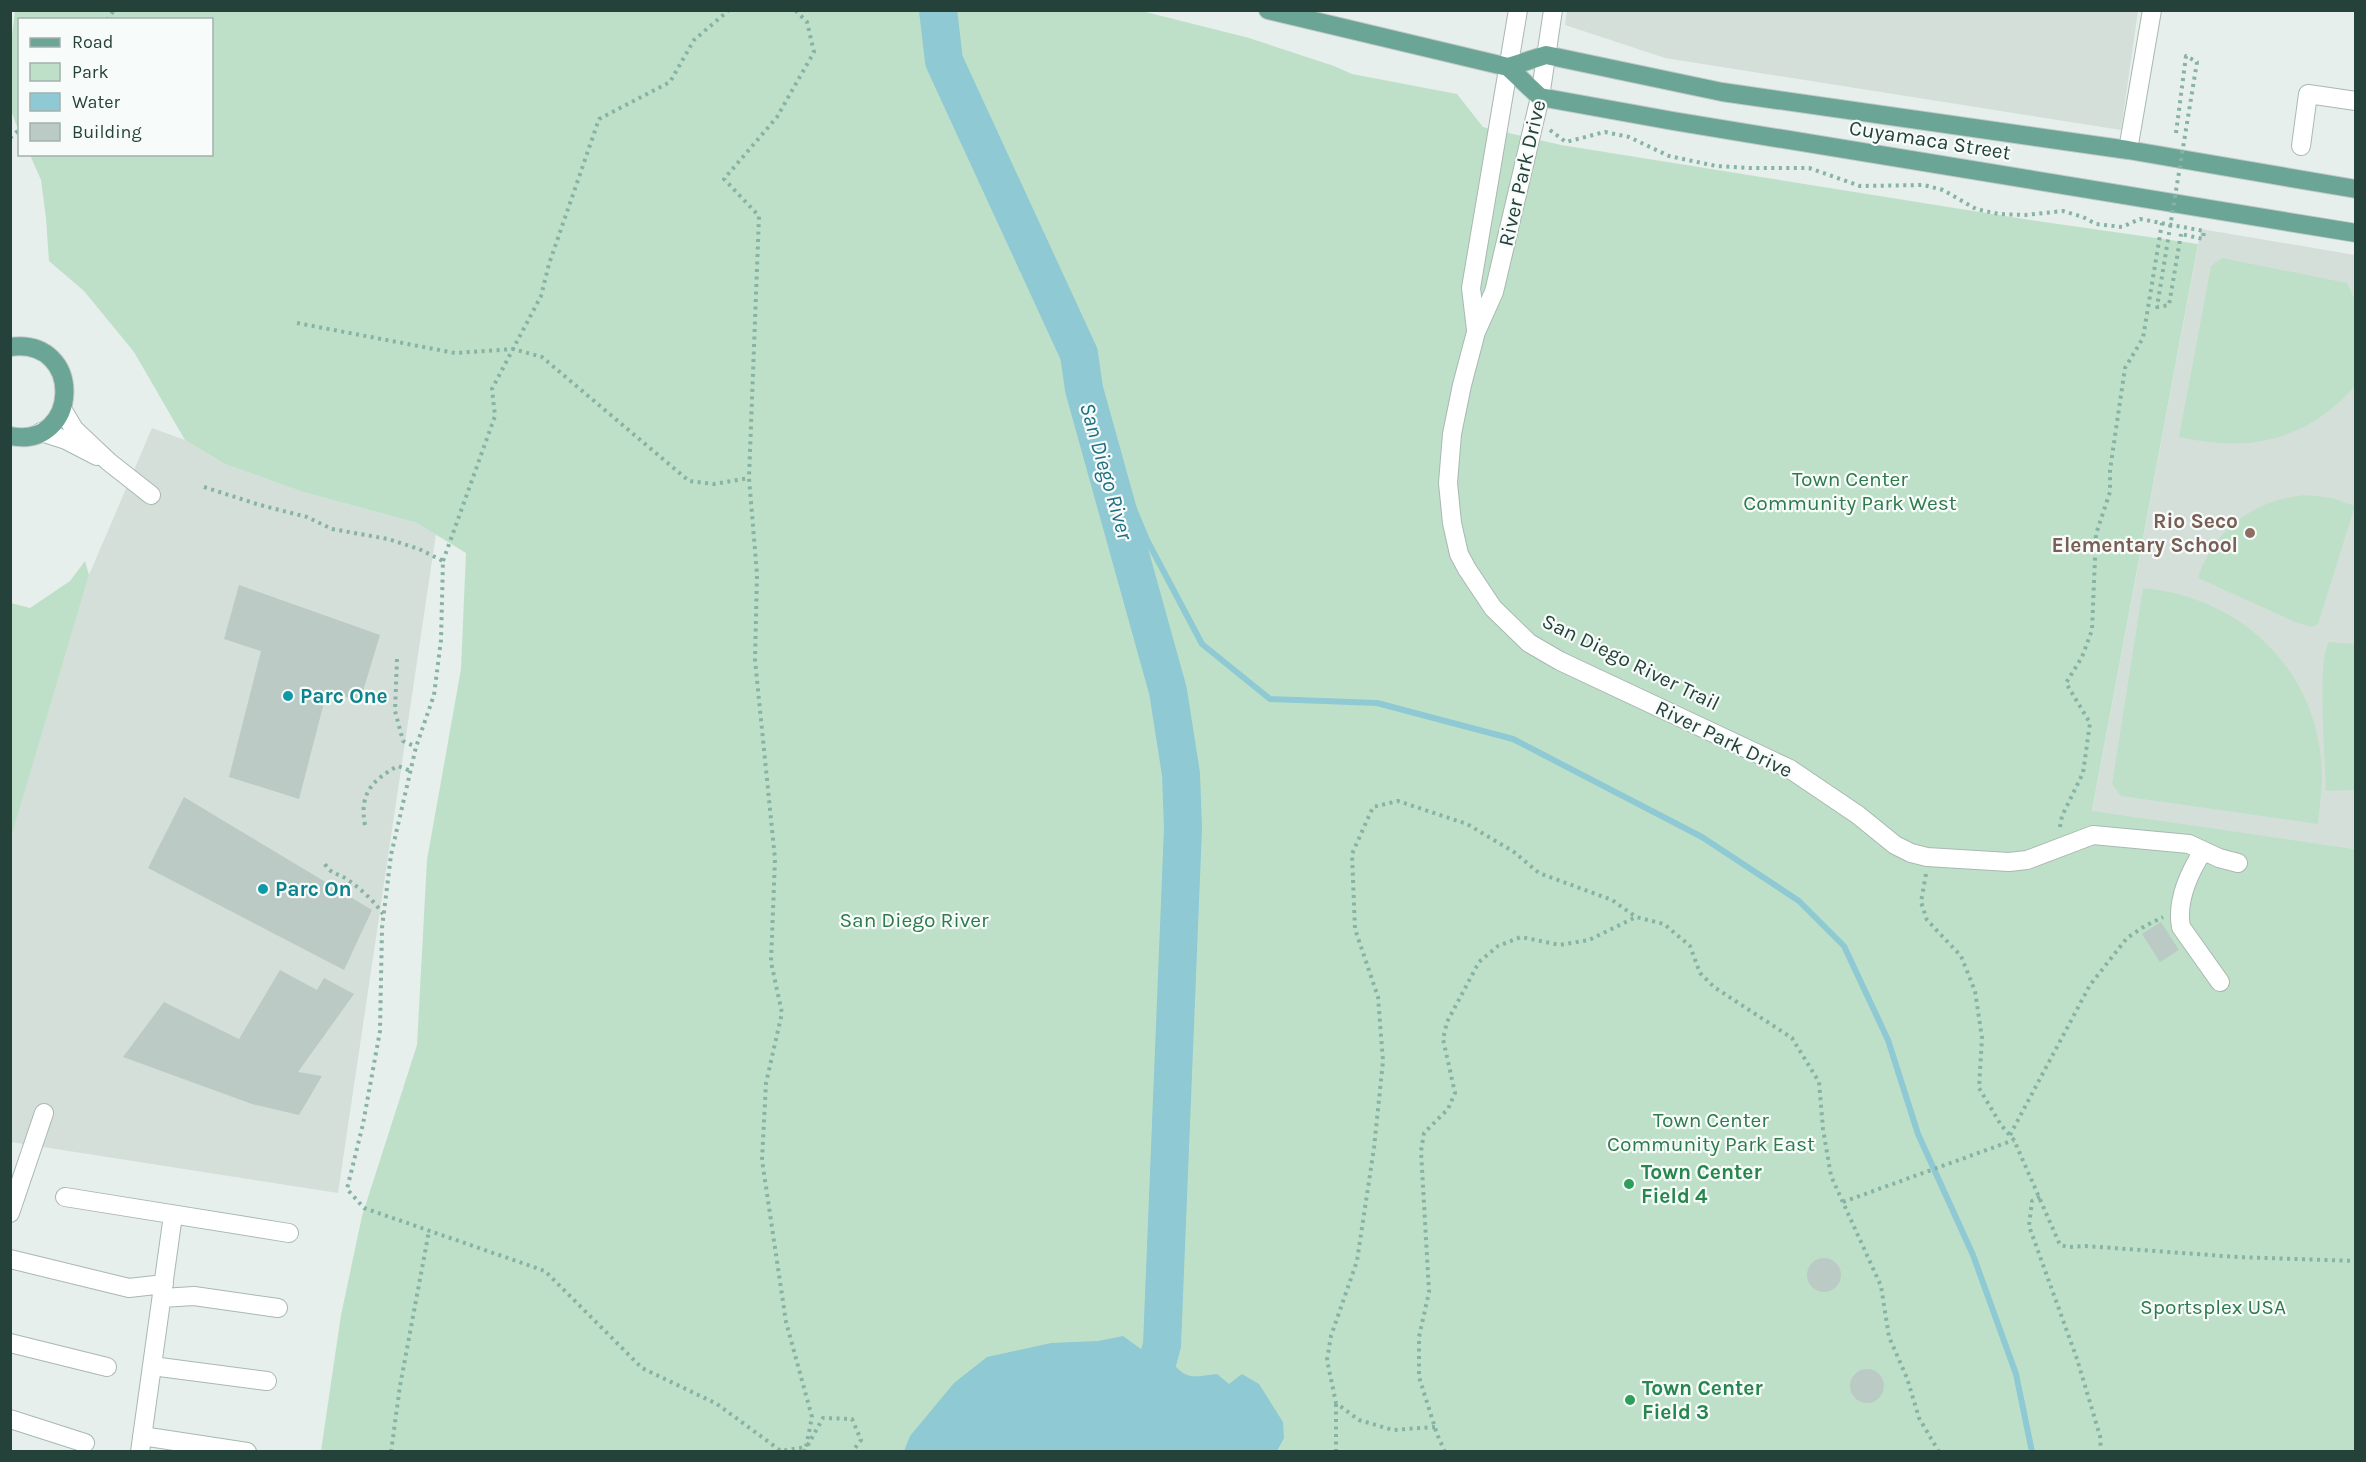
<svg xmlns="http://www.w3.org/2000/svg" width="2366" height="1462" font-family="Karla,sans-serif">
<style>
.built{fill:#d4dfda}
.green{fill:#bfe0c8}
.water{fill:#8ec9d4}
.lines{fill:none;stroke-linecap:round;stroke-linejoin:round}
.stream{stroke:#8ec9d4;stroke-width:6}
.river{stroke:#8ec9d4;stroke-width:38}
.building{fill:#bbcac4}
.minor-casing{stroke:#a8b8b2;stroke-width:20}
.major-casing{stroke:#c2cac8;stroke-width:20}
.path{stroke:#86b3a5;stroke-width:4;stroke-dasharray:3 4.5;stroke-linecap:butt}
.minor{stroke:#fff;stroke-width:18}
.major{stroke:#6aa596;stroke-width:18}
.path-bridge{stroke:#86b3a5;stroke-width:4;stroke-dasharray:3 4.5;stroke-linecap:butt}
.education-dot{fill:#8d6e63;stroke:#f7fbf9;stroke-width:2}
.culture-dot{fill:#0f9aa8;stroke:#f7fbf9;stroke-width:2}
.leisure-dot{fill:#2e9e5b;stroke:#f7fbf9;stroke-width:2}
.labels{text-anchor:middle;stroke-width:4.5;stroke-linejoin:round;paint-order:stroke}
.street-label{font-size:21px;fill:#24423a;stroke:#f7fbf9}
.park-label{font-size:21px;fill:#2d7a4b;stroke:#f7fbf9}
.education-label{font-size:21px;font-weight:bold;fill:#785e54;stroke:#f7fbf9;text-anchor:end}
.culture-label{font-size:21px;font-weight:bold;fill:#0d838f;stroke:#f7fbf9;text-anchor:start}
.leisure-label{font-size:21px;font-weight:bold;fill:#27864d;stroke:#f7fbf9;text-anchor:start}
.water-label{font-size:22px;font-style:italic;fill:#1c6f80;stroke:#f7fbf9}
</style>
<rect width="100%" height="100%" fill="#e6efeb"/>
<path class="built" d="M1567,10H2138V11L2121,130L1665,58L1565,25Z
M2201,229L2355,255V849L2092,812Z
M152,428L185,440L225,464L303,492L417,523L436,534L338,1193L11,1142L10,837L89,575Z"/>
<path class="green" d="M1138,10L1249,38L1334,66L1352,74L1457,94L1483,127L1561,145L2017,218L2198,244L2092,811L2355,849V1451H321L341,1315L362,1216L417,1045L427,860L461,669L466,553L417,523L303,492L225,464L185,440L134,352L84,291L49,261L46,218L41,180L30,155L212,154V20H20L19,131L11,111L10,51L15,11Z
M2222,258L2347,283L2355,300V386C2306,441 2250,453 2179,437L2211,266Z
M2306,495L2332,498L2355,506L2318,624L2312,627L2295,622L2198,578C2214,529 2255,499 2306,495Z
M85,561L89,575L11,837V603L30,608L70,581Z
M2143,588C2245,597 2322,675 2322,778C2322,794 2319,809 2318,824L2121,796L2112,784Z
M2329,642L2355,644V790L2326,791C2325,766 2317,656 2329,642Z"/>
<path class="water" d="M1123,1336L1152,1357L1170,1359C1185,1381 1193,1377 1217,1374L1229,1384L1242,1374L1259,1384L1283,1422L1284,1438L1277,1451H904L910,1436L954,1383L987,1357L1051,1343L1098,1341Z"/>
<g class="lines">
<path class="stream" d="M1084,389L1147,540L1202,644L1270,699L1377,703L1513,739L1702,837L1799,901L1844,946L1888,1040L1918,1134L1973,1255L2016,1374L2032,1452"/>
<path class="river" d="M938,10L944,61L1079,354L1084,389L1168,691L1181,774L1183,828L1162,1345L1138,1432L1125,1452"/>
</g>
<path class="building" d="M239,585L380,635L360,701L327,691L299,799L229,777L261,651L224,639Z
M184,797L372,910L344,970L148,868Z
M2161,922L2179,950L2160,962L2142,934Z
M280,970L317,990L324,978L354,994L298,1072L322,1076L299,1115L252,1104L123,1057L164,1002L239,1039Z
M1807 1275a17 17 0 1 1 34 0a17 17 0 1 1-34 0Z
M1850 1386a17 17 0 1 1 34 0a17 17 0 1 1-34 0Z"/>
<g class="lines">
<defs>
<path id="minor" d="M1553,10L1540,97L1494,292L1476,332L1462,385L1452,434L1448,483L1452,523L1459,554L1467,569L1493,608L1529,643L1560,661L1790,769L1858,815L1895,845L1911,853L1927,857L2009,862L2027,860L2093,835L2189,844L2219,858L2238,863
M2301,146L2308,94L2356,101
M2128,150L2152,10
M1476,330L1471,288L1518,10
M62,409L74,429L109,462L151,495
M41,432L66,440L97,456
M2203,851C2189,873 2176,900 2181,927L2220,982
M65,1197L289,1233
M10,1213L44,1113
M10,1259L129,1288L164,1284
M162,1298L194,1296L278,1308
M10,1343L107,1367
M152,1366L267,1381
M10,1419L85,1443
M142,1436L247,1452
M140,1452L173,1215"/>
<path id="major" d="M1268,10L1508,67L1540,97L1673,121L2356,233
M1508,67L1546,55L1722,92L2128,150L2356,189
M10,347C85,337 80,450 10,436"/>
</defs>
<use href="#minor" class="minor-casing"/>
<use href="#major" class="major-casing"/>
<path class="path" d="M107,20L114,10
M1550,130L1566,142L1605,132L1629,137L1669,156L1716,166L1750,168H1809L1860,186L1924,185L1943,190L1976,209L1999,214L2025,215L2063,211L2083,217L2096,224L2122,227L2140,219L2204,231L2203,239L2181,234
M10,138L20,129
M297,323L455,353L513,349L541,296L549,264L599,119L670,82L694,40L729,10
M204,487L260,505L307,517L332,529L388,539L419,549L443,561L441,640L434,695L416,747L391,855L382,928L380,1031L363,1124L347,1189L364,1208L545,1271L642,1368L717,1404L781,1451L806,1447L812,1417L786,1322L762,1160L766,1083L782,1013L771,962L775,859L755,660L757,574L749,478L759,216L724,179L777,117L814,52L807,22L795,10
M443,561L495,416L492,389L513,349L542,357L689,481L714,484L749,478
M397,659L395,711L403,741L416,747
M365,825C359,794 372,780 398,766L411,771
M2060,827L2062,816L2083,773L2090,723L2066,683L2082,657L2092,630L2096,534L2110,492V470L2125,368L2143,338L2162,223
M325,864C331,875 339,873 348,880C361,889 374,901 383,914
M1926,874L1921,902L1927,920L1961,956L1975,991L1982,1038L1979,1088L2001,1125L2014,1140L2060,1245L2068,1247L2085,1246L2238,1257L2356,1261
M2010,1135L2090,985L2127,938L2145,926L2163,917
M2040,1197L2032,1201L2029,1226L2077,1359L2100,1436L2101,1452
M1843,1202L2014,1140
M1336,1404V1452
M1435,1427L1393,1430L1359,1420L1336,1403L1327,1360L1331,1336L1357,1261L1374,1148L1383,1061L1378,997L1355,929L1352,854L1373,807L1398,801L1467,824L1514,852L1539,873L1612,900L1636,917
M391,1452L400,1386L429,1231
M804,1452L823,1418L852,1419L861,1440L852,1452
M1445,1452L1437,1434L1419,1377V1337L1429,1292L1421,1151L1424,1133L1448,1109L1455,1093L1443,1039L1447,1022L1479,962L1498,946L1521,937L1560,945L1589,940L1636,917L1664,924L1690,946L1700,973L1714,987L1792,1038L1819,1082L1823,1129L1831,1176L1881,1286L1889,1337L1907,1378L1919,1418L1939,1452"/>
<use href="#minor" class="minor"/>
<use href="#major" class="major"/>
<path class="path-bridge" d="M2176,133L2186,56L2197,62L2157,307L2169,305L2181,234"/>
</g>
<circle class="education-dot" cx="2250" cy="533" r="6"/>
<g class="culture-dot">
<circle cx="288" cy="696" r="6"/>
<circle cx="263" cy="889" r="6"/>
</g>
<g class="leisure-dot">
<circle cx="1629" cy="1184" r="6"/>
<circle cx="1630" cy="1400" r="6"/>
</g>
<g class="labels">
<g class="street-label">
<text transform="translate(1930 140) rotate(9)" y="7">Cuyamaca Street</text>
<text transform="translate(1522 173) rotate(-77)" y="7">River Park Drive</text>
<text transform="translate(1631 662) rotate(26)" y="7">San Diego River Trail</text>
<text transform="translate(1724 739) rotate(26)" y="7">River Park Drive</text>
</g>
<g class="park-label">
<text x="1850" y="486">Town Center<tspan x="1850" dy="24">Community Park West</tspan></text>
<text x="914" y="927">San Diego River</text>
<text x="1711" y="1127">Town Center<tspan x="1711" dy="24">Community Park East</tspan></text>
<text x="2213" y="1314">Sportsplex USA</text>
</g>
<g class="education-label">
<text x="2238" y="528">Rio Seco<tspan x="2238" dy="24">Elementary School</tspan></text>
</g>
<g class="culture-label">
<text x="300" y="703">Parc One</text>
<text x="275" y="896">Parc On</text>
</g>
<g class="leisure-label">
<text x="1641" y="1179">Town Center<tspan x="1641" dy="24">Field 4</tspan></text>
<text x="1642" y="1395">Town Center<tspan x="1642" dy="24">Field 3</tspan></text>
</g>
<g class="water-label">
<text transform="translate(1107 471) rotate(74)" y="8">San Diego River</text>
</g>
</g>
<rect width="2366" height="1462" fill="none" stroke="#24423a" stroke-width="24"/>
<rect x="18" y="18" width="195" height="138" fill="#f7fbf9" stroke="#a3b1ad" stroke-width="1.5"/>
<rect x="30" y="38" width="30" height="9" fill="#6aa596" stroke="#a3b1ad" stroke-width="1.5"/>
<text x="72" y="48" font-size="18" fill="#24423a">Road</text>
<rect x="30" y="63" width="30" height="18" fill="#bfe0c8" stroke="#a3b1ad" stroke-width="1.5"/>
<text x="72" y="78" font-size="18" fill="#24423a">Park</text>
<rect x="30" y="93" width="30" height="18" fill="#8ec9d4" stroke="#a3b1ad" stroke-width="1.5"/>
<text x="72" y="108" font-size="18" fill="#24423a">Water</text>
<rect x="30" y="123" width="30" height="18" fill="#bbcac4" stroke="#a3b1ad" stroke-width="1.5"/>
<text x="72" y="138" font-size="18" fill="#24423a">Building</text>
</svg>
